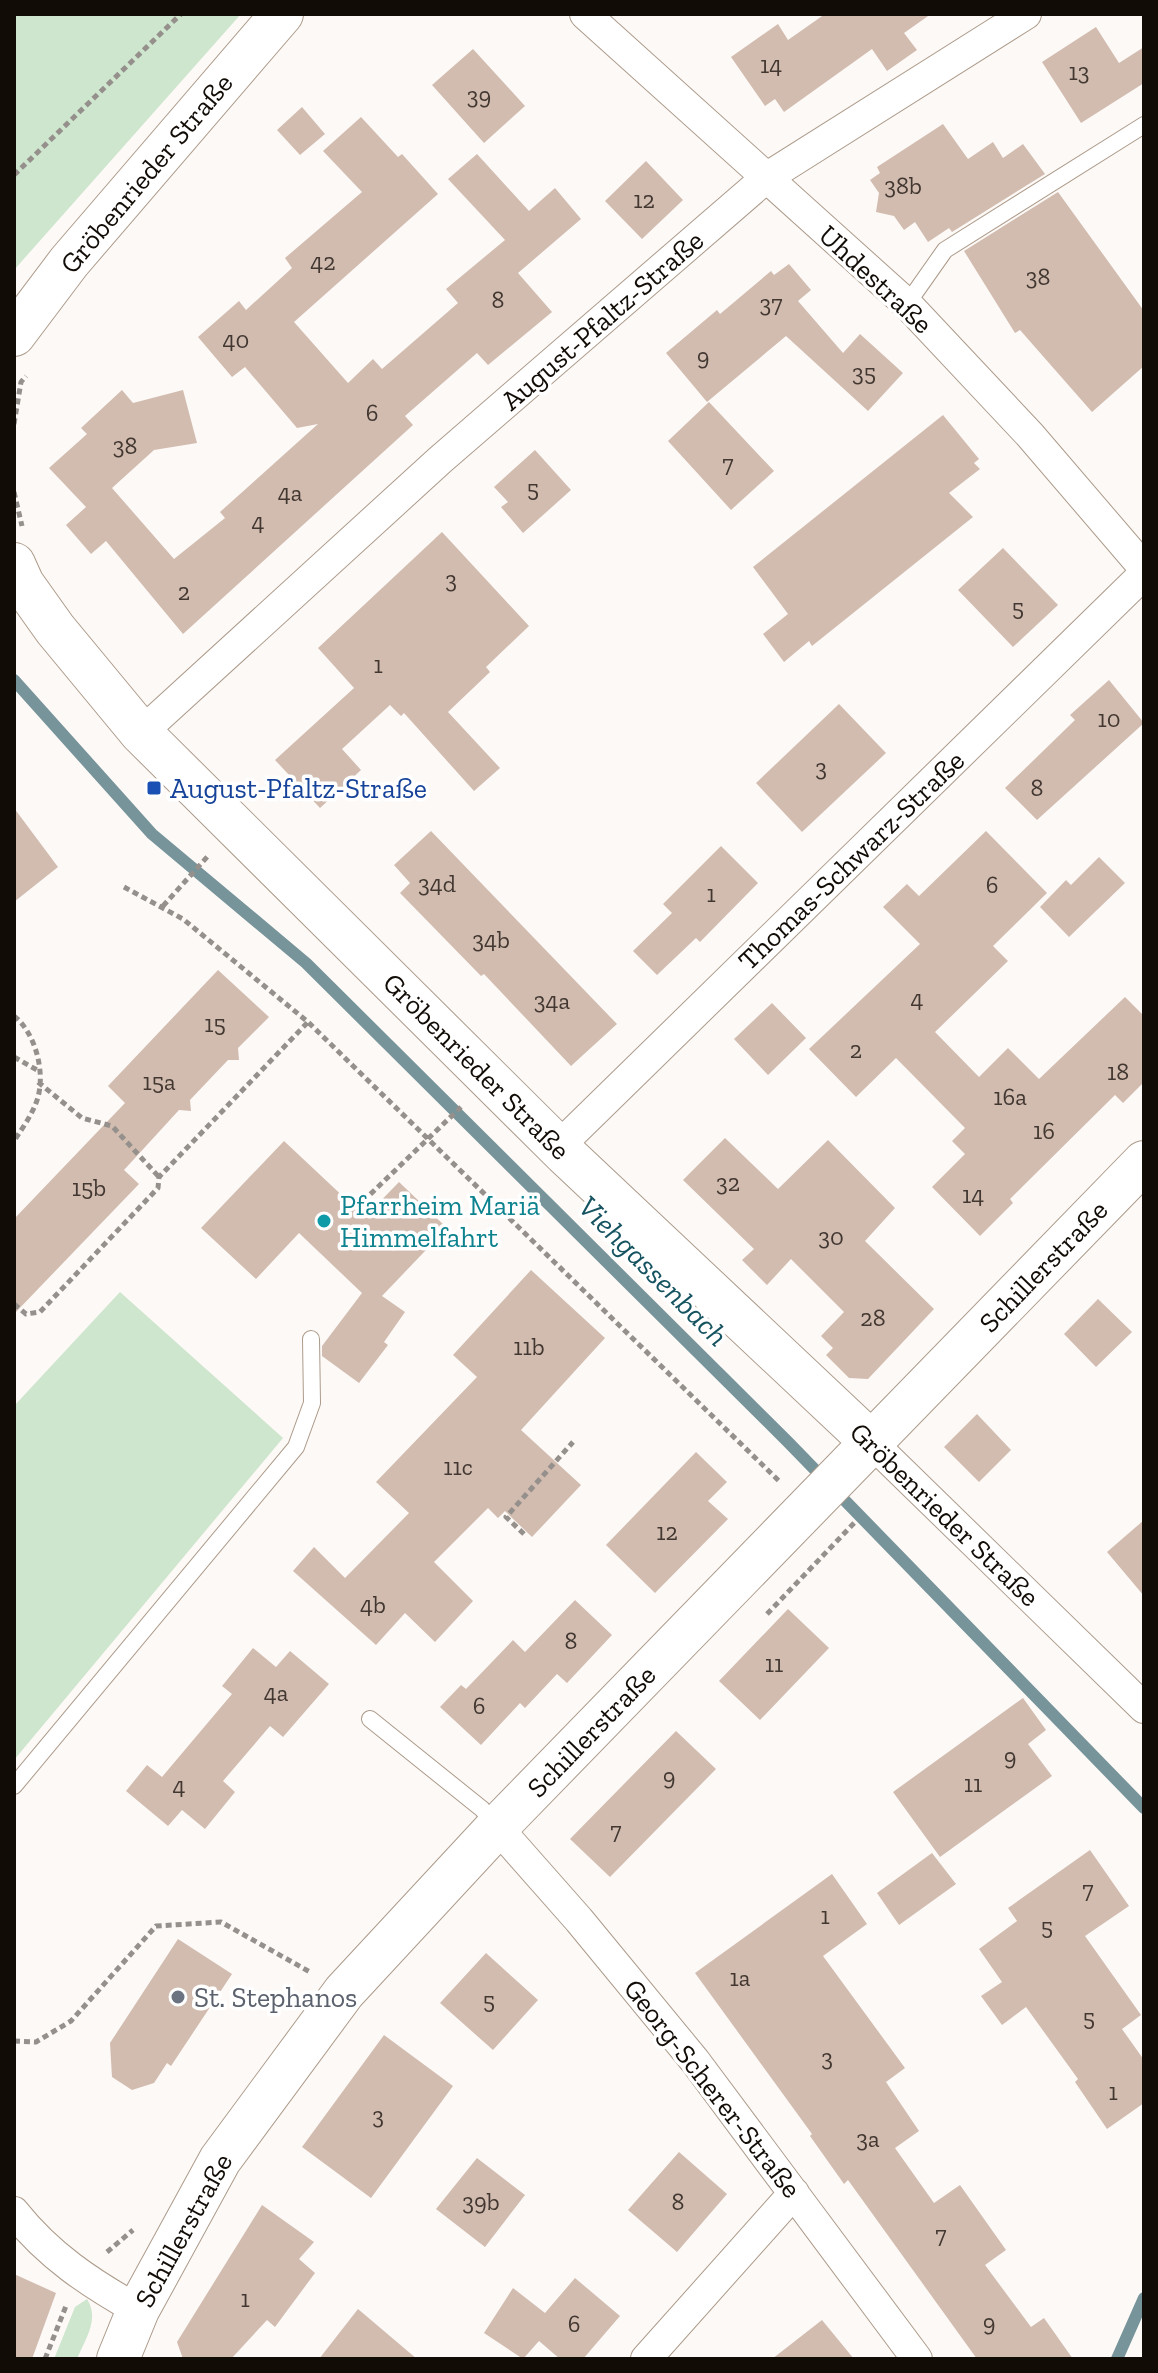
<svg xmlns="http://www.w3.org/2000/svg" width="1158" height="2373" font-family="'Zilla Slab',serif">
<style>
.green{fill:#cee5ce}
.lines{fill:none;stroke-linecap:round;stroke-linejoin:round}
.stream{stroke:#76949a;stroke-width:12}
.building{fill:#d2bcb0}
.lane-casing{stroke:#ac9b8b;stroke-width:18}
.street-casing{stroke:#ac9b8b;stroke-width:32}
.secondary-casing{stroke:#ac9b8b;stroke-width:44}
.path{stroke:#95908c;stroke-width:5;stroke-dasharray:6 4;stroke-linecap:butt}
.lane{stroke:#fff;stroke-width:16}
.street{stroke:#fff;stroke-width:30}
.secondary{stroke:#fff;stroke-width:42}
.transit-dot{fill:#1a4fb4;stroke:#fff;stroke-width:3}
.culture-dot{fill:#0f9aa8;stroke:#fff;stroke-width:3}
.worship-dot{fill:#6b7280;stroke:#fff;stroke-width:3}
.labels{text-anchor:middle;stroke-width:7;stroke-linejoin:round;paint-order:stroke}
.number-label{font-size:24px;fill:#423831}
.street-label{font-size:28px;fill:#120c07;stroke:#fff}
.transit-label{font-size:28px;fill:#164399;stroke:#fff;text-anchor:start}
.culture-label{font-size:28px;fill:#0d838f;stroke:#fff;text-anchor:start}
.worship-label{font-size:28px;fill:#5b616d;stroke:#fff;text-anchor:start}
.water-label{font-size:30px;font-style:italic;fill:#155360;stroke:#fff}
</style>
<rect width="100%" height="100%" fill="#fdf9f6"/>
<path class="green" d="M14,14H241L14,270Z
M120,1292L283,1438L14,1760V1406Z
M87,2299C100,2319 85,2339 77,2359H54L75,2307Z"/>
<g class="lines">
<path class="stream" d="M14,680L152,834L306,963L788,1442L1144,1808
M1117,2359L1144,2298"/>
</g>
<path class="building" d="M825,14H931L904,33L917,50L887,71L872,49L784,112L775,99L765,106L731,57L778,24L788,40Z
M1096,27L1119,63L1144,47V83L1081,123L1042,62Z
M473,49L525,106L484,143L432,85Z
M302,107L325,134L300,155L277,130Z
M361,117L398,157L402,154L438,194L294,322L348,383L373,359L382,369L458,303L446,289L505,240L448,179L477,154L529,211L555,188L581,219L518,273L552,312L488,365L477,353L405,416L413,425L183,634L106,541L91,554L66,525L86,507L49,468L87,434L81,428L122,390L133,403L183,390L197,443L154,450L112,488L174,559L225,518L220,512L318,424L297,428L245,367L232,377L198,337L239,301L246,310L292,268L285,258L362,192L323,151Z
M943,124L968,159L993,142L1003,158L1023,144L1045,174L952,232L949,228L928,242L915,222L904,230L894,216L876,212L879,193L870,180L880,173L877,167Z
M646,161L683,200L642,239L605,201Z
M1058,192L1144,311V366L1092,412L1020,330L1015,333L964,251Z
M789,264L811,290L798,301L843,353L860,334L903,373L868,411L786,336L707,402L666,353L717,310L720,314L771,271L774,275Z
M709,402L774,471L731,510L668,441Z
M943,415L979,459L974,463L980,469L949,493L973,517L812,646L809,641L784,662L763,634L788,614L753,567Z
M535,450L571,490L523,533L501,507L508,502L494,487Z
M442,532L529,626L486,667L490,672L448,712L500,768L474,791L404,713L401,716L390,705L342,749L361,770L320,808L275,760L354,688L318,648Z
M1003,548L1058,605L1013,647L958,590Z
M1109,680L1144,723L1037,820L1005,788L1075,720L1070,715Z
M839,704L886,753L802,832L756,783Z
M14,808L58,867L14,902Z
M431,831L617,1024L571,1066L484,974L481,976L400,893L410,883L394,865Z
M986,831L1047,893L993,946L1008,961L935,1032L979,1077L1008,1048L1039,1079L1125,997L1144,1016V1082L1123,1103L1115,1095L1010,1199L1013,1203L980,1236L932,1187L965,1154L952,1141L965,1128L896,1058L856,1097L809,1049L920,944L883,907L907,884L919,896Z
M721,846L758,883L700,942L696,938L657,975L633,951L672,913L663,904Z
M1099,857L1125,883L1069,937L1040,907L1066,880L1071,885Z
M218,970L269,1017L238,1048L239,1060H228L190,1100L191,1111L179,1110L124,1170L139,1184L14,1314V1219L125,1103L108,1086Z
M772,1003L806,1038L768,1075L734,1039Z
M725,1138L778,1189L828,1140L895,1208L865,1241L934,1309L868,1379L849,1378L826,1355L833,1348L821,1336L844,1312L791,1259L767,1285L742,1260L754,1249L683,1180Z
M284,1141L365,1217L399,1182L447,1228L382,1296L405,1312L384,1342L388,1345L359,1383L322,1356V1346L362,1293L299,1233L256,1279L201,1228Z
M531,1270L605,1338L521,1430L581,1485L532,1537L505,1511L498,1518L488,1508L434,1562L473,1601L435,1642L405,1613L376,1645L293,1571L314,1547L345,1578L409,1513L376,1482L477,1377L453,1355Z
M1098,1299L1132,1332L1096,1367L1064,1334Z
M977,1414L1011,1450L979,1482L944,1447Z
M696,1452L727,1482L708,1501L728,1519L655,1593L606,1545Z
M1144,1520V1596L1107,1552Z
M575,1600L612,1635L567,1683L557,1674L525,1708L520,1703L481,1745L440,1707L461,1685L466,1689L513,1640L525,1652Z
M788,1609L829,1648L760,1720L719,1681Z
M253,1648L276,1667L290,1651L329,1684L283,1737L270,1726L223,1781L235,1792L205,1829L182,1810L168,1826L126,1791L147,1765L162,1777L232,1694L222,1686Z
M1023,1698L1046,1730L1028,1744L1052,1776L940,1857L893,1792Z
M676,1731L716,1769L610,1877L570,1839Z
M1090,1850L1129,1906L1085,1936L1141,2015L1122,2029L1144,2060V2103L1107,2129L1075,2082L1078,2079L1026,2007L1002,2025L981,1996L1002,1982L979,1949L1017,1921L1008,1908Z
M932,1853L956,1884L899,1925L877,1893Z
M832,1874L867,1924L823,1956L905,2068L886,2082L919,2131L895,2148L934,2203L960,2185L1006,2250L985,2265L1031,2327L1044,2318L1073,2359H977L848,2180L844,2184L810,2136L812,2134L695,1973Z
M178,1939L232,1974L171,2066L167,2063L154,2083L132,2090L112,2077L110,2043Z
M486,1953L538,2000L493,2050L440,2003Z
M384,2035L453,2086L371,2198L302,2147Z
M679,2152L727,2194L677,2252L628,2210Z
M477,2158L525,2195L485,2247L436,2209Z
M262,2205L314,2242L299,2259L315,2273L275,2327L267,2320L231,2359H183L177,2342Z
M14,2274L56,2293L32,2359H14Z
M575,2278L620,2316L583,2359H560L539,2341L523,2359L484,2333L513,2288L545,2313Z
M358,2309L417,2359H319Z
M822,2320L854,2359H772Z"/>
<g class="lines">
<defs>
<path id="lane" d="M907,304L945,250L1144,125
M370,1719L482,1809L496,1826
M14,1786L296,1447L312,1403L311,1339"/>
<path id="street" d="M585,14L907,304L1030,435L1144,568
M141,733L440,460L766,178L1026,14
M559,1146L1144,574
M871,1442L1144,1708
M497,1827L579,1920L695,2061L917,2359
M14,2212C49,2256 90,2283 138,2310
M646,2359L794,2193"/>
<path id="secondary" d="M14,335L69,262L282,14
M14,564L23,584L55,629L141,733L565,1154L871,1442
M118,2359L138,2310L220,2160L344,1992L497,1827L1144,1162"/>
</defs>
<use href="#lane" class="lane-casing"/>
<use href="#street" class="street-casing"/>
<use href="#secondary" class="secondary-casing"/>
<path class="path" d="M14,175L181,14
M14,424L21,382L26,376
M14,492L22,526
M124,887L183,919L308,1022L779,1481
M163,906L208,856
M14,1016C36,1033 47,1076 36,1103C31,1116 22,1129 14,1141
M14,1057L37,1070
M38,1082L82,1118L112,1126L159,1177
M356,1208L461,1107
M14,1304L26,1314L40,1312L158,1188L159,1177L308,1022
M524,1534L506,1517L573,1442
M767,1614L857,1520
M14,2041L36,2042L71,2021L156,1926L221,1922L310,1972
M107,2252L133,2230
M45,2359L66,2306"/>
<use href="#lane" class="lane"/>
<use href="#street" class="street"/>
<use href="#secondary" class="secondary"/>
</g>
<rect class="transit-dot" x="146" y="780" width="16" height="16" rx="4"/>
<circle class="culture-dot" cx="324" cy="1221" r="8"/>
<circle class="worship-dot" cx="178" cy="1997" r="8"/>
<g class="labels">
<g class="number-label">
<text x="771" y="73">14</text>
<text x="1079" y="80">13</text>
<text x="479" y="104">39</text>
<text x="903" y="194">38b</text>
<text x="644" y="208">12</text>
<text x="323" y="270">42</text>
<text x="1038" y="285">38</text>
<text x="498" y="308">8</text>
<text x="771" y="312">37</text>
<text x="236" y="348">40</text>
<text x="703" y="365">9</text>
<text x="864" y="381">35</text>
<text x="372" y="421">6</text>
<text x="125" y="454">38</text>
<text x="728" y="472">7</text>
<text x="533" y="497">5</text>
<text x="290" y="501">4a</text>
<text x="258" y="530">4</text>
<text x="451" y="588">3</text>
<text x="184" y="600">2</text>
<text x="1018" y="616">5</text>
<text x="378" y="673">1</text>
<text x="1109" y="727">10</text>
<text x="821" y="776">3</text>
<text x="1037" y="796">8</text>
<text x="437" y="892">34d</text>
<text x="992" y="893">6</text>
<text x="711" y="902">1</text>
<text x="491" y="948">34b</text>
<text x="917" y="1007">4</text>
<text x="552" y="1009">34a</text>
<text x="215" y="1032">15</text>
<text x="856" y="1058">2</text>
<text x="1118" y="1080">18</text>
<text x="159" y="1090">15a</text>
<text x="1010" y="1105">16a</text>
<text x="1044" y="1139">16</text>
<text x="728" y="1191">32</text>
<text x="89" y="1196">15b</text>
<text x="973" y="1203">14</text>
<text x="831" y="1245">30</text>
<text x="873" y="1326">28</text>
<text x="529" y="1355">11b</text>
<text x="458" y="1475">11c</text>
<text x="667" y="1540">12</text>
<text x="373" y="1613">4b</text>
<text x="571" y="1649">8</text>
<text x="774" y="1672">11</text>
<text x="276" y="1701">4a</text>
<text x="479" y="1714">6</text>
<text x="1010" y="1765">9</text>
<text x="669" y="1785">9</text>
<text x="973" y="1792">11</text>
<text x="179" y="1794">4</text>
<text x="616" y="1839">7</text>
<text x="1088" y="1898">7</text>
<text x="825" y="1924">1</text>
<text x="1047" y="1935">5</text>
<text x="740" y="1986">1a</text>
<text x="489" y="2009">5</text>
<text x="1089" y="2026">5</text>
<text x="827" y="2066">3</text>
<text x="1113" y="2100">1</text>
<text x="378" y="2124">3</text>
<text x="868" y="2147">3a</text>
<text x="481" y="2210">39b</text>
<text x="678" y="2210">8</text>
<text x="941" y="2243">7</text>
<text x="245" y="2307">1</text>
<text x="989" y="2331">9</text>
<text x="574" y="2332">6</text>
</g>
<g class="street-label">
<text transform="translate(146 173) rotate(-50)" y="10">Gröbenrieder Straße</text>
<text transform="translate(876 279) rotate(43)" y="10">Uhdestraße</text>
<text transform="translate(602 320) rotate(-41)" y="10">August-Pfaltz-Straße</text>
<text transform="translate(851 860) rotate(-44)" y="10">Thomas-Schwarz-Straße</text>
<text transform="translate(477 1066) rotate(45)" y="10">Gröbenrieder Straße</text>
<text transform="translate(1043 1266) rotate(-46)" y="10">Schillerstraße</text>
<text transform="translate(945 1514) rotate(44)" y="10">Gröbenrieder Straße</text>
<text transform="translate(591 1731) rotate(-46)" y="10">Schillerstraße</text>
<text transform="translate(713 2088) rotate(52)" y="10">Georg-Scherer-Straße</text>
<text transform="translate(183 2230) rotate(-61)" y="10">Schillerstraße</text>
</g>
<g class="transit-label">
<text x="170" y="798">August-Pfaltz-Straße</text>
</g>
<g class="culture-label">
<text x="340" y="1215">Pfarrheim Mariä<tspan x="340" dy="32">Himmelfahrt</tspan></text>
</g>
<g class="worship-label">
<text x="194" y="2007">St. Stephanos</text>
</g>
<g class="water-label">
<text transform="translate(653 1271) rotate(45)" y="10">Viehgassenbach</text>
</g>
</g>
<rect width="1158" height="2373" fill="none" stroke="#120c07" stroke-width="32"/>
</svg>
